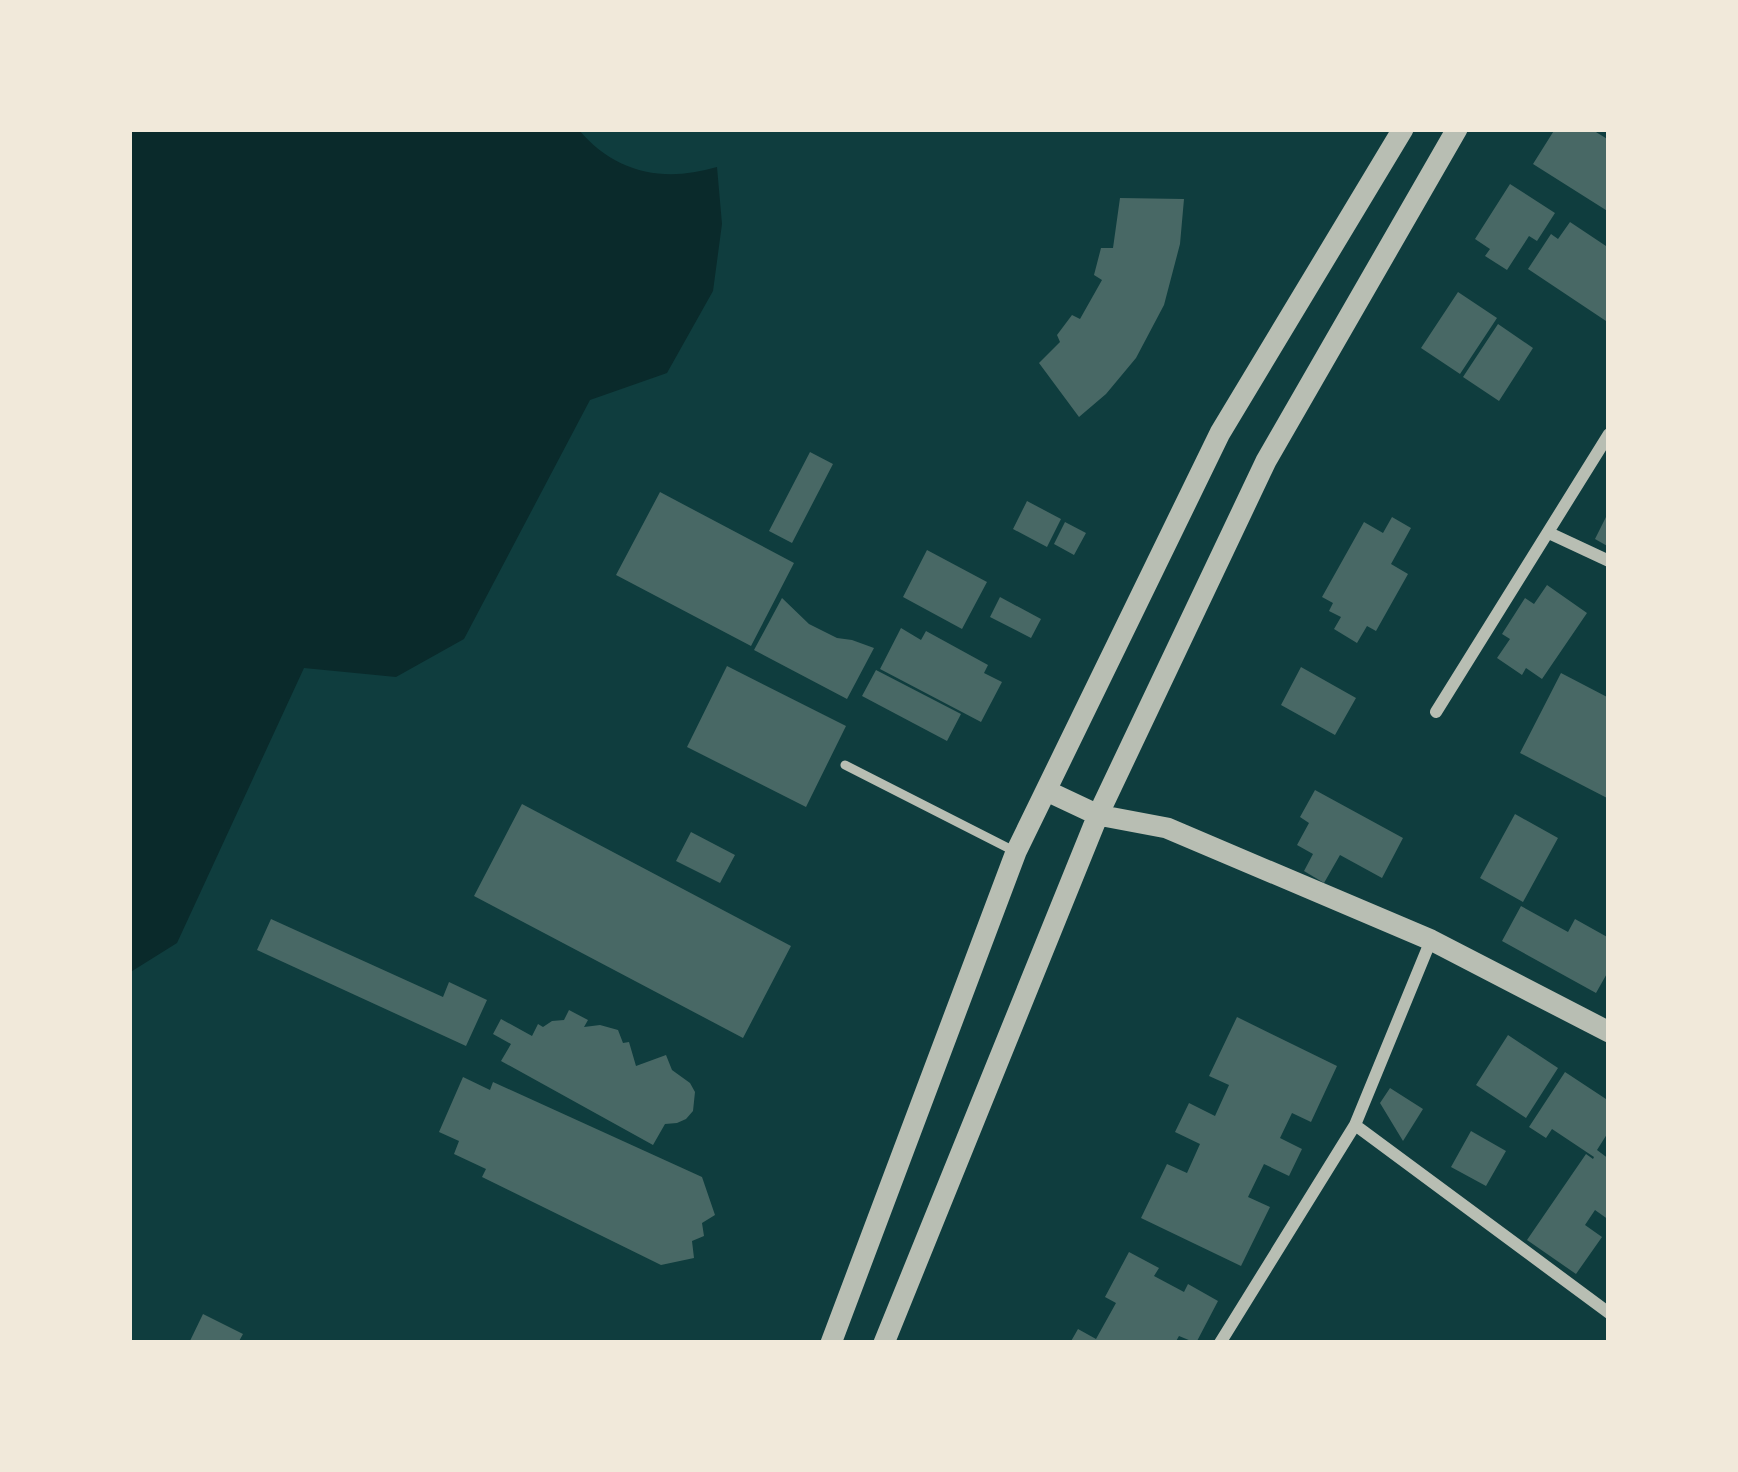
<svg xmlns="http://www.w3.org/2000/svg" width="1738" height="1472" font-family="'DM Sans',sans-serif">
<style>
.water{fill:#0a2a2b}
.building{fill:#486865}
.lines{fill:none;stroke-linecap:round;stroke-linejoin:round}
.service{stroke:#b8beb3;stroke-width:9}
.minor{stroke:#b8beb3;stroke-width:12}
.tertiary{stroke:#b8beb3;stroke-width:21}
</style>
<rect width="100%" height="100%" fill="#0f3d3e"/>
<path class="water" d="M129,129H578C615,173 663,183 717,167L722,224L713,291L667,373L590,400L464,639L396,677L304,668L177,943L129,973Z"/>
<path class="building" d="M1555,129H1591L1609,140V212L1533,164Z
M1510,184L1555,213L1537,241L1529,236L1507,270L1485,256L1490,249L1475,239Z
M1120,198L1184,199L1180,244L1164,305L1136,358L1106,394L1079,417L1039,363L1060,342L1057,335L1072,315L1080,319L1102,280L1094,275L1101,248H1113Z
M1570,222L1609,248V323L1528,269L1551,234L1558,239Z
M1458,292L1497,318L1460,374L1421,348Z
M1498,324L1533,348L1499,401L1463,377Z
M810,452L833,464L792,543L769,531Z
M660,492L794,563L751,646L616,575Z
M1027,501L1061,519L1047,547L1013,529Z
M1609,511V547L1595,539Z
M1392,517L1411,528L1391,564L1408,574L1376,631L1367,626L1357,643L1334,629L1341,617L1329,611L1333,603L1322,597L1364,522L1383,533Z
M1065,522L1086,533L1074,555L1054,544Z
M927,550L987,582L962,629L903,597Z
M1547,585L1587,613L1542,679L1526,668L1522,675L1497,658L1510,639L1502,634L1525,598L1534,604Z
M1000,597L1041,619L1031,638L990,617Z
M782,598L809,624L837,638L852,640L874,648L847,699L754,650Z
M901,628L921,640L926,631L988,665L984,673L1002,682L981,722L880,669Z
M727,666L846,726L806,807L687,747Z
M1301,667L1356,698L1335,735L1281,705Z
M876,670L961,714L947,741L862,696Z
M1561,673L1609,698V799L1520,753Z
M1315,790L1403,838L1382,878L1340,855L1324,883L1304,871L1313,854L1297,845L1309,823L1300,817Z
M522,804L791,946L743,1038L474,896Z
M1515,814L1558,838L1523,902L1480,878Z
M691,832L735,855L720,883L676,861Z
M1521,906L1568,932L1575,919L1609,938V970L1596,993L1502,941Z
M271,919L443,997L449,982L487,1000L466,1046L257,950Z
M569,1010L588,1020L584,1027L600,1025L618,1030L623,1043L629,1042L636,1066L666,1055L672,1070L690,1083L695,1092L693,1111L686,1119L677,1123L665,1124L653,1145L501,1061L511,1044L493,1034L501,1019L532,1036L538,1024L543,1027L552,1021L564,1020Z
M1237,1017L1337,1066L1311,1122L1292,1113L1280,1138L1302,1149L1289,1176L1264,1164L1248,1197L1270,1207L1241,1266L1141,1218L1167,1164L1187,1173L1200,1144L1175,1132L1189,1103L1215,1116L1229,1085L1209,1076Z
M1508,1035L1558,1068L1526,1118L1476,1085Z
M1565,1072L1609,1101V1131L1597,1150L1609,1159V1220L1595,1210L1585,1225L1602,1237L1576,1274L1527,1240L1586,1154L1593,1159L1594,1157L1552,1129L1546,1138L1529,1127Z
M463,1077L490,1090L493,1082L702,1177L715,1215L702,1223L704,1236L692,1241L694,1258L661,1265L482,1177L486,1169L454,1154L459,1141L439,1132Z
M1390,1088L1423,1109L1403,1141L1380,1103Z
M1471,1131L1506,1151L1486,1186L1451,1167Z
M1129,1252L1159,1268L1154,1276L1184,1292L1188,1284L1218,1301L1196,1343L1179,1336L1175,1343H1070L1078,1329L1096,1339L1116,1303L1105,1297Z
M203,1314L243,1334L238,1343H189Z"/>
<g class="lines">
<path class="service" d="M845,765L1016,852"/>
<path class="minor" d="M1549,533L1609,561
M1436,712L1609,434
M1431,940L1355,1125L1609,1313
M1220,1343L1355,1125"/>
<path class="tertiary" d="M1047,791L1098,815L1167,828L1431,940L1609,1032
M831,1343L1016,852L1220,433L1403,129
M884,1343L1098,815L1266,461L1457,129"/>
</g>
<rect width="1738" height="1472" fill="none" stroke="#f1e9da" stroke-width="264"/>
</svg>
